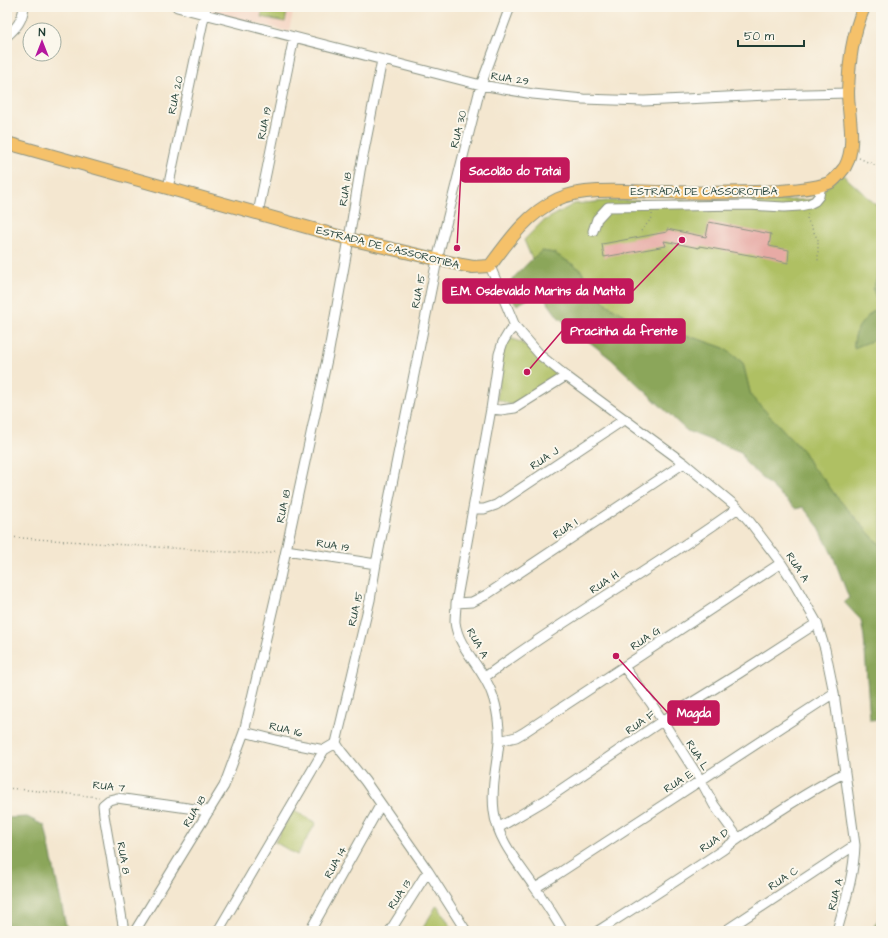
<svg xmlns="http://www.w3.org/2000/svg" width="888" height="938" font-family="'Architects Daughter',sans-serif">
<style>
.built{fill:#f4d3c1}
.green{fill:#afc064;stroke:#677e4c}
.forest{fill:#8ba65a;stroke:#557247}
.building{fill:#e7aaa5}
.lines{fill:none;stroke-linecap:round;stroke-linejoin:round}
.minor-casing{stroke:#8a9282;stroke-width:11}
.major-casing{stroke:#8a9282;stroke-width:14}
.path{stroke:#8a9282;stroke-width:1.5;stroke-dasharray:1 3;stroke-linecap:butt}
.minor{stroke:#fff;stroke-width:9}
.major{stroke:#f5c16b;stroke-width:12}
.labels{text-anchor:middle;stroke-width:4;stroke-linejoin:round;paint-order:stroke}
.street-label{font-size:11px;fill:#1f3d34;stroke:#fbf7ec}
.leader{fill:none;stroke:#c2185b;stroke-width:1.5}
.callout-dot{fill:#c2185b;stroke:#fbf7ec;stroke-width:1.5}
.callout{fill:#c2185b;stroke:#c2185b;stroke-width:1.5}
.callout-label{font-size:12px;text-anchor:middle;font-weight:bold;fill:#fff}
</style>
<rect width="100%" height="100%" fill="#fbf7ec"/>
<filter id="ink" filterUnits="userSpaceOnUse"><feTurbulence type="fractalNoise" baseFrequency=".025" numOctaves="2"/><feDisplacementMap in="SourceGraphic" scale="8" xChannelSelector="R" yChannelSelector="G"/><feConvolveMatrix kernelMatrix="1 2 1 2 8 2 1 2 1" color-interpolation-filters="sRGB"/></filter>
<filter id="wash" filterUnits="userSpaceOnUse"><feTurbulence type="fractalNoise" baseFrequency=".012" numOctaves="4" result="noise"/><feDisplacementMap in="SourceGraphic" scale="16" xChannelSelector="R" yChannelSelector="G"/><feGaussianBlur stdDeviation="0.9" result="paint"/><feColorMatrix in="noise" values="0 0 0 0 0 0 0 0 0 0 0 0 0 0 0 0 0 1.4 0 .05"/><feComposite in="paint" operator="in"/></filter>
<g filter="url(#wash)">
<rect width="100%" height="100%" fill="#f4e7d0"/>
<path class="built" d="M211,7H294L289,32L210,11Z"/>
<path class="green" d="M264,7H288L285,22L261,17Z
M842,174L881,209V267L873,289L879,306C866,318 853,328 854,347L881,337V545L876,541L835,495L824,479L812,467L803,451L751,396L743,363L724,348L698,339L677,334L653,332L606,304L588,282L580,269L554,253L542,251L532,259L524,240L542,222L574,204L607,201L812,200Z
M510,338C527,343 548,360 556,376L554,382L511,405L497,399L503,344Z
M293,810L316,823L297,855L275,842Z
M437,905L452,928L450,931H421Z"/>
<path class="forest" d="M542,251L554,253L580,269L588,282L606,304L653,332L677,334L698,339L724,348L743,363L751,396L803,451L812,467L824,479L835,495L876,541L881,545V719L870,720L864,637L861,620L844,602L849,598L833,556L818,526L803,507L796,509L746,463L741,452L687,431L611,359L558,317L540,292L517,305L507,294V284L532,259Z
M881,267V337L854,348C854,326 864,320 879,306L873,289Z
M27,817L45,826L67,931H7V818Z
M881,915V931H871Z"/>
<g id="blocks">
<path class="building" d="M709,222L771,234L769,246L789,250L788,263L766,258L699,246V248L664,241L666,246L604,257L602,244L667,232V229L706,237Z"/>
</g>
</g>
<g filter="url(#ink)">
<use href="#blocks" fill-opacity="0" stroke="#8a9282" stroke-width="1"/>
<g class="lines">
<defs>
<path id="minor" d="M177,7L481,85L533,94L583,99L644,101L767,95L848,93
M7,36C17,27 22,21 24,7
M168,188L206,7
M258,213L294,37
M593,231L597,219L608,207L749,205L784,207L800,206L809,204L815,201L819,196L821,185
M490,266L515,326L541,356L566,376L684,463L721,494L738,508L750,522L781,563L794,583L817,623L825,649L834,693L855,845C854,875 845,902 837,931
M515,326L509,332L503,342L499,354L491,409L456,603C456,609 455,616 455,622C458,649 484,668 492,694C497,707 500,728 499,742C497,765 491,787 494,811C497,839 518,863 533,885C544,900 554,916 563,931
M491,409L501,410L515,408L566,376
M474,509H484L496,505L625,419
M286,550L376,564
M456,603L472,602L486,595L684,463
M624,667L651,703L701,781L714,805L738,838
M485,677C566,617 655,568 738,508
M244,732L284,742L324,750
M499,741L516,737L523,733L781,563
M336,743L341,751L365,781L428,871L466,931
M498,828L544,801L662,721L738,674L817,623
M535,888L550,879L834,693
M124,931L104,815L103,805L109,800L117,798L209,811
M135,931L224,786L244,732L280,578L329,350L349,239L360,171L382,60
M218,931L324,750L336,743L370,600L376,564L437,260L481,85L510,7
M310,931L381,804
M390,931L428,871
M598,931C639,905 681,878 721,851C760,823 801,795 844,773
M725,931L855,845"/>
<path id="major" d="M7,143L349,239L462,265L473,267L490,266C509,240 528,213 558,199C586,186 635,192 666,192C704,193 742,193 780,191C793,190 819,188 831,182C836,179 841,172 845,167C857,145 848,116 848,92C849,61 852,36 864,7"/>
</defs>
<use href="#minor" class="minor-casing"/>
<use href="#major" class="major-casing"/>
<path class="path" d="M859,158L881,168
M808,214L807,219L818,240V261
M641,231L652,218V214
M7,537L261,554L276,551
M7,788L99,797"/>
<use href="#minor" class="minor"/>
<use href="#major" class="major"/>
</g>
</g>
<g class="labels">
<g class="street-label">
<text transform="translate(510 78) rotate(9)" y="4">RUA 29</text>
<text transform="translate(175 95) rotate(-78)" y="4">RUA 20</text>
<text transform="translate(264 123) rotate(-78)" y="4">RUA 19</text>
<text transform="translate(458 129) rotate(-76)" y="4">RUA 30</text>
<text transform="translate(345 189) rotate(-81)" y="4">RUA 18</text>
<text x="704" y="195">ESTRADA DE CASSOROTIBA</text>
<text transform="translate(388 247) rotate(14)" y="4">ESTRADA DE CASSOROTIBA</text>
<text transform="translate(418 291) rotate(-79)" y="4">RUA 15</text>
<text transform="translate(544 458) rotate(-34)" y="4">RUA J</text>
<text transform="translate(283 506) rotate(-78)" y="4">RUA 18</text>
<text transform="translate(565 528) rotate(-34)" y="4">RUA I</text>
<text transform="translate(333 545) rotate(9)" y="4">RUA 19</text>
<text transform="translate(798 567) rotate(57)" y="4">RUA A</text>
<text transform="translate(604 582) rotate(-33)" y="4">RUA H</text>
<text transform="translate(355 609) rotate(-77)" y="4">RUA 15</text>
<text transform="translate(645 638) rotate(-34)" y="4">RUA G</text>
<text transform="translate(478 643) rotate(61)" y="4">RUA A</text>
<text transform="translate(640 722) rotate(-35)" y="4">RUA F</text>
<text transform="translate(286 729) rotate(13)" y="4">RUA 16</text>
<text transform="translate(698 755) rotate(57)" y="4">RUA L</text>
<text transform="translate(678 781) rotate(-33)" y="4">RUA E</text>
<text transform="translate(109 786) rotate(6)" y="4">RUA 7</text>
<text transform="translate(194 811) rotate(-59)" y="4">RUA 18</text>
<text transform="translate(714 840) rotate(-35)" y="4">RUA D</text>
<text transform="translate(124 858) rotate(80)" y="4">RUA 8</text>
<text transform="translate(335 862) rotate(-61)" y="4">RUA 14</text>
<text transform="translate(783 878) rotate(-33)" y="4">RUA C</text>
<text transform="translate(399 894) rotate(-57)" y="4">RUA 13</text>
<text transform="translate(835 894) rotate(-75)" y="4">RUA A</text>
</g>
</g>
<path class="leader" d="M457 248L461 170M682 240L633 291M527 372L562 331M616 656L668 713"/>
<g class="callout-dot">
<circle cx="457" cy="248" r="4"/>
<circle cx="682" cy="240" r="4"/>
<circle cx="527" cy="372" r="4"/>
<circle cx="616" cy="656" r="4"/>
</g>
<g class="callout">
<rect x="461" y="158" width="108" height="24" rx="4"/>
<rect x="443" y="279" width="190" height="24" rx="4"/>
<rect x="562" y="319" width="123" height="24" rx="4"/>
<rect x="668" y="701" width="51" height="24" rx="4"/>
</g>
<g class="callout-label">
<text x="515" y="175">Sacolão do Tatai</text>
<text x="538" y="295">E.M. Osdevaldo Marins da Matta</text>
<text x="624" y="335">Pracinha da frente</text>
<text x="694" y="717">Magda</text>
</g>
<rect width="888" height="938" fill="none" stroke="#fbf7ec" stroke-width="24"/>
<g transform="translate(42 42)"><circle r="19" fill="#fbf7ec" stroke="#a3ada2"/>
<path d="M0-3L7 15L0 10L-7 15Z" fill="#b5179e"/>
<text y="-6" font-size="11" font-weight="bold" text-anchor="middle" fill="#1f3d34">N</text>
</g>
<path d="M738 40v6h66v-6" fill="none" stroke="#1f3d34" stroke-width="2"/>
<text x="744" y="40" font-size="12" fill="#1f3d34" stroke="#fbf7ec" stroke-width="3" paint-order="stroke">50 m</text>
</svg>
